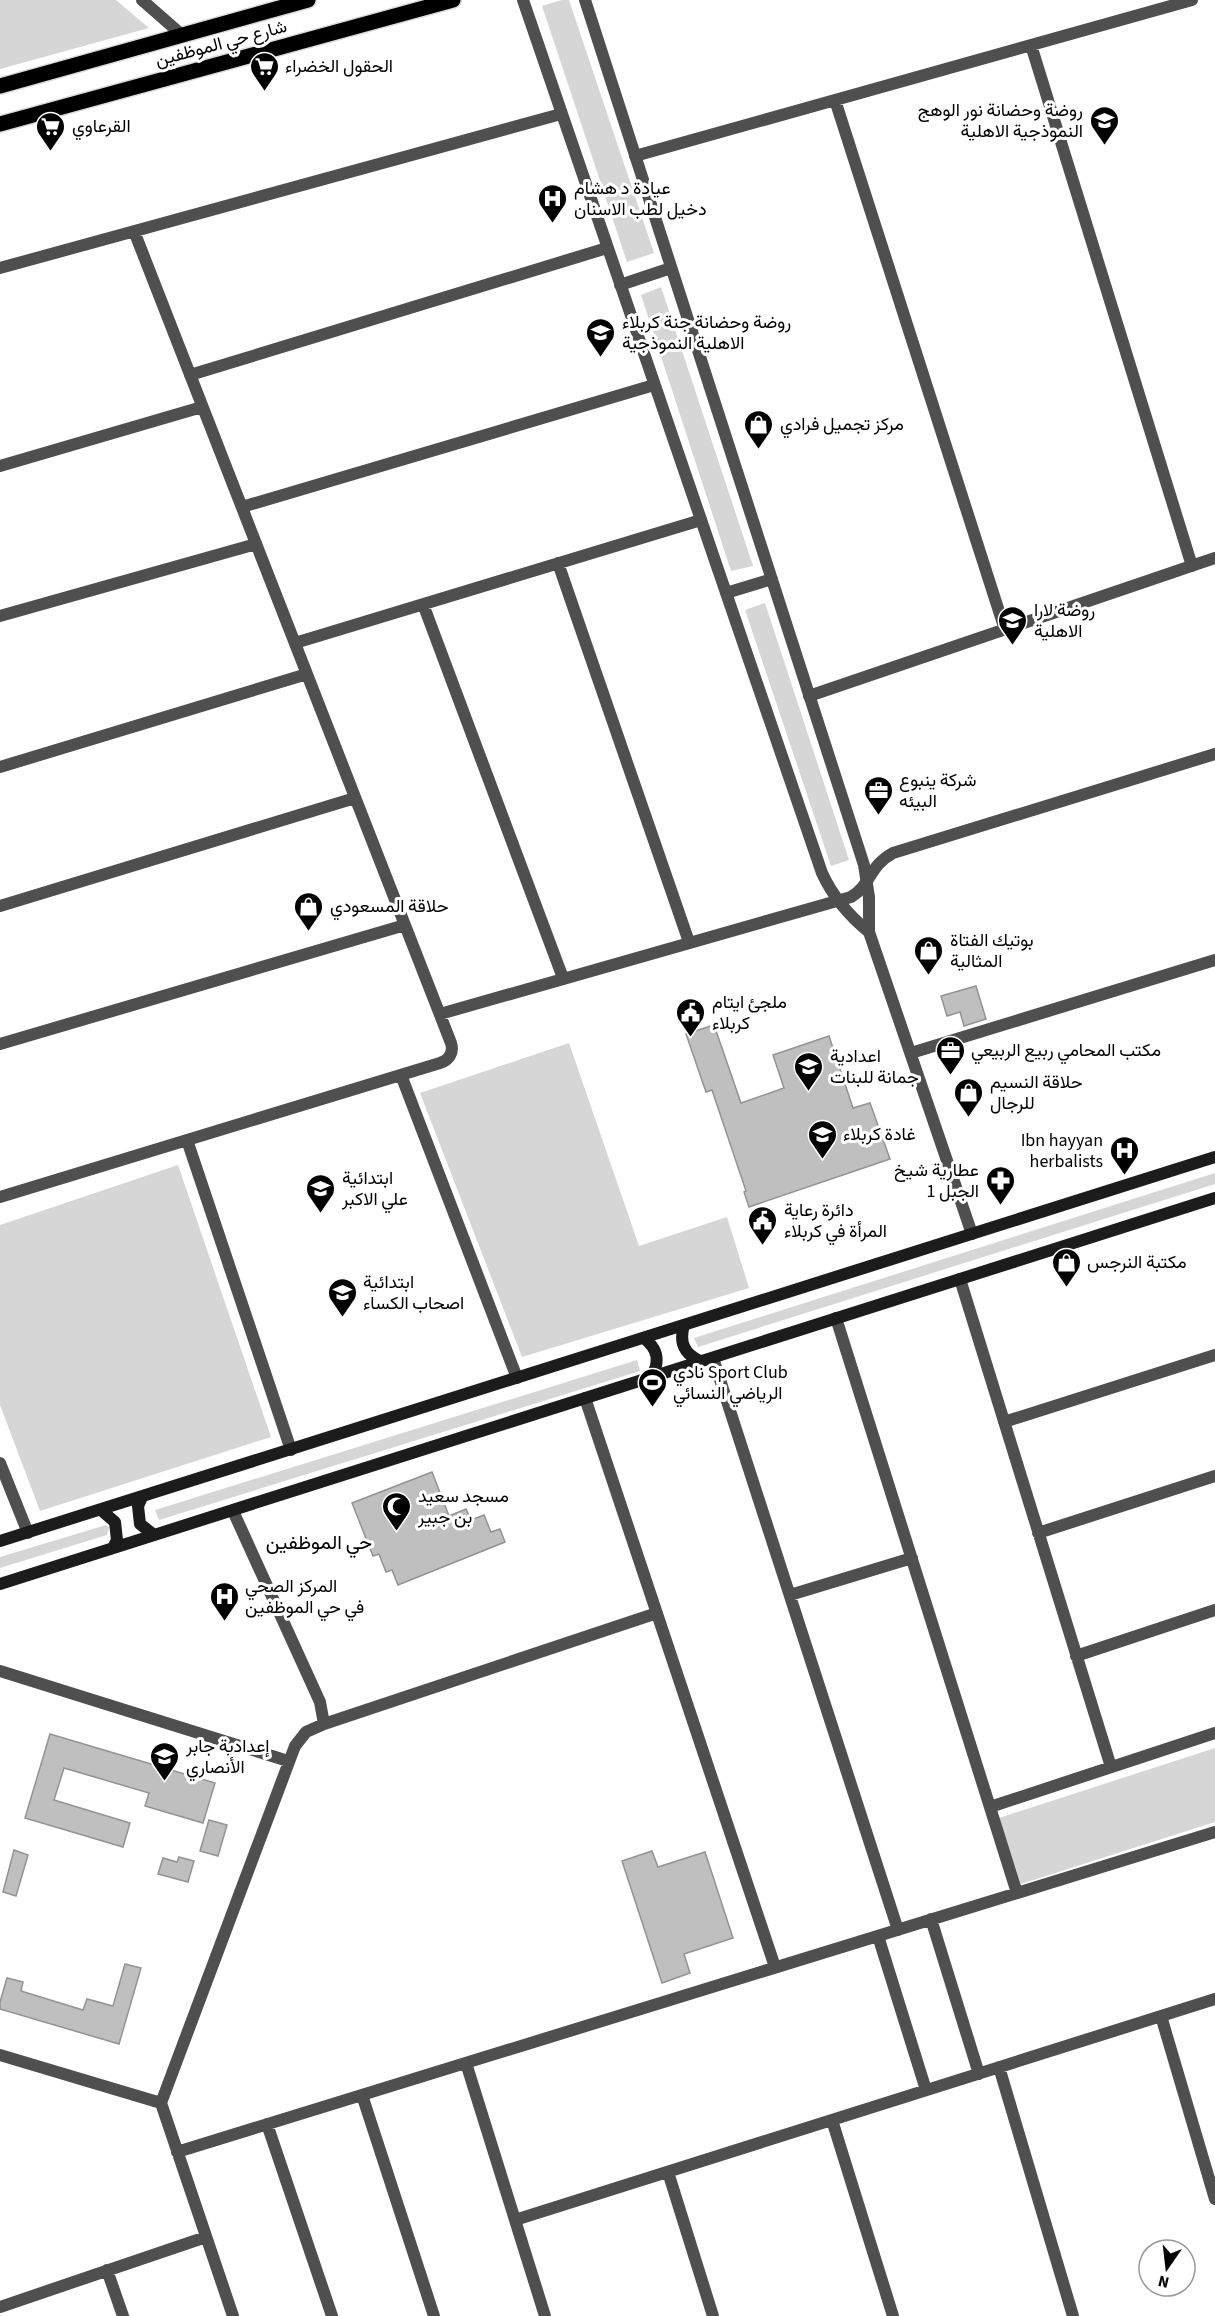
<svg xmlns="http://www.w3.org/2000/svg" width="1215" height="2316" font-family="'Source Sans 3',Vazirmatn,sans-serif">
<style>
.green{fill:#d6d6d6}
.building{fill:#bfbfbf;stroke:#939393;stroke-width:1.5}
.lines{fill:none;stroke-linecap:round;stroke-linejoin:round}
.primary-casing{stroke:#dbdbdb;stroke-width:18}
.minor{stroke:#4f4f4f;stroke-width:12}
.tertiary{stroke:#4f4f4f;stroke-width:12}
.secondary{stroke:#1c1c1c;stroke-width:12}
.primary{stroke:#000;stroke-width:15}
.labels{text-anchor:middle;stroke-width:6;stroke-linejoin:round;paint-order:stroke}
.street-label{font-size:18px;fill:#000;stroke:#fff}
.poi-label{font-size:18px;fill:#000;stroke:#fff;text-anchor:start}
.neighbourhood-label{font-size:20px;fill:#000;stroke:#fff}
</style>
<rect width="100%" height="100%" fill="#fff"/>
<path class="green" d="M0,0H116L149,28L0,69Z
M562,0H569L654,253L627,262L542,6Z
M661,287L753,566L731,571L641,295Z
M765,603L849,860L831,866L745,610Z
M569,1043L639,1246L727,1217L749,1288L522,1357L420,1093Z
M178,1165L271,1437L40,1511L0,1405V1225Z
M1215,1173V1184L698,1347L694,1338Z
M637,1360L640,1371L159,1520L155,1510Z
M106,1525L109,1527L107,1535L0,1568V1557Z
M1215,1748V1822L1021,1884L999,1818Z"/>
<path class="building" d="M976,986L986,1019L964,1026L960,1012L947,1016L941,996Z
M714,1025L741,1103L784,1088L773,1055L829,1036L853,1108L870,1103L890,1159L749,1207L744,1192L746,1191L712,1090L706,1092L686,1034Z
M432,1472L449,1516L466,1509L471,1520L484,1515L491,1532L500,1529L505,1542L398,1585L392,1570L386,1572L379,1554L373,1556L352,1503Z
M50,1734L215,1783L203,1823L145,1806L149,1793L64,1768L54,1800L130,1823L123,1847L25,1818Z
M209,1820L227,1825L218,1856L200,1851Z
M14,1850L28,1855L16,1896L3,1892Z
M652,1851L658,1867L705,1852L733,1938L684,1954L690,1973L662,1983L622,1861Z
M179,1857L194,1861L188,1882L158,1874L163,1858L177,1862Z
M125,1964L141,1968L119,2044L0,2009V2002L7,1978L23,1982L21,1991L83,2010L87,1999L113,2006Z"/>
<g class="lines">
<defs>
<path id="primary" d="M0,86L308,0
M0,124L453,0"/>
</defs>
<use href="#primary" class="primary-casing"/>
<path class="minor" d="M142,0L182,35
M1031,45L1192,566
M835,100L1005,630
M635,156L1192,0
M0,268L561,114
M190,375L607,248
M0,466L202,407
M242,507L654,385
M558,563L689,942
M423,604L563,978
M0,616L256,544
M295,643L701,520
M809,696L1215,558
M0,767L307,674
M0,906L355,798
M440,1014L851,897C871,885 869,866 893,853L1215,754
M0,1044L405,925
M911,1053L1215,960
M401,1075L517,1378
M187,1140L291,1450
M0,1197L440,1063C449,1060 454,1053 451,1043L134,231
M960,1279L1111,1767
M836,1318L1017,1893
M713,1358L898,1930
M585,1398L775,1967
M1004,1422L1215,1355
M0,1463L28,1533
M1038,1533L1215,1476
M790,1595L912,1558
M1076,1656L1215,1610
M0,1671L288,1761
M324,1724L657,1613
M990,1807L1215,1733
M931,1919L979,2074
M878,1936L926,2090
M1161,2016L1215,2199
M0,2055L161,2103
M466,2063L545,2316
M999,2067L1073,2316
M362,2095L434,2316
M832,2120L893,2316
M267,2124L332,2316
M177,2152L1215,1832
M668,2172L713,2316
M515,2220L1215,1999
M107,2270L123,2316
M0,2307L206,2237
M233,2316L161,2103L295,1746L306,1732L324,1724L320,1702L233,1511"/>
<path class="tertiary" d="M523,0L822,873C833,897 848,915 869,932
M585,0L864,865L869,897V932L972,1234
M620,285L671,268
M726,593L772,579"/>
<path class="secondary" d="M684,1325C679,1342 684,1354 700,1361
M644,1338C658,1349 660,1361 652,1376
M142,1497L138,1506L140,1524L154,1535
M101,1510L115,1522L117,1540L113,1548
M0,1541L1215,1157
M0,1584L1215,1198"/>
<use href="#primary" class="primary"/>
</g>
<defs>
<symbol id="supermarket-pin" viewBox="-11 -11 22 30"><path d="M0 17L-7.5 6A9.5 9.5 0 1 1 7.5 6Z" fill="#000" stroke="#fff"/><path d="M-6-5.5h2.5l.6 2H6L4.5 2H-2.5L-4.4-4H-6ZM-1.5 3.2a1.3 1.3 0 1 0 .1 0ZM3 3.2a1.3 1.3 0 1 0 .1 0Z" fill="#fff"/></symbol>
<symbol id="school-pin" viewBox="-11 -11 22 30"><path d="M0 17L-7.5 6A9.5 9.5 0 1 1 7.5 6Z" fill="#000" stroke="#fff"/><path d="M0-5L7-2L0 1L-7-2ZM-4 1L0 2.5L4 1V4Q0 6-4 4Z" fill="#fff"/></symbol>
<symbol id="hospital-pin" viewBox="-11 -11 22 30"><path d="M0 17L-7.5 6A9.5 9.5 0 1 1 7.5 6Z" fill="#000" stroke="#fff"/><path d="M-5-5h3v3.5h4V-5h3V5h-3V1.5h-4V5h-3Z" fill="#fff"/></symbol>
<symbol id="shop-pin" viewBox="-11 -11 22 30"><path d="M0 17L-7.5 6A9.5 9.5 0 1 1 7.5 6Z" fill="#000" stroke="#fff"/><path d="M-5-2.5h2.3a2.7 3.5 0 0 1 5.4 0H5L5.5 6h-11ZM-1.5-2.5h3a1.5 2.3 0 0 0-3 0Z" fill="#fff"/></symbol>
<symbol id="office-pin" viewBox="-11 -11 22 30"><path d="M0 17L-7.5 6A9.5 9.5 0 1 1 7.5 6Z" fill="#000" stroke="#fff"/><path d="M-6-3h4V-5.5h4V-3h4V5H-6ZM-1-4.5V-3h2v-1.5ZM-6 0V1H6V0Z" fill="#fff"/></symbol>
<symbol id="civic-pin" viewBox="-11 -11 22 30"><path d="M0 17L-7.5 6A9.5 9.5 0 1 1 7.5 6Z" fill="#000" stroke="#fff"/><path d="M-.6-6.5H3V-4.5H.6V-3L4-1V1h2V6H-6V1h2V-1L-.6-3ZM-1.2 2.5V6h2.4V2.5Z" fill="#fff"/></symbol>
<symbol id="pharmacy-pin" viewBox="-11 -11 22 30"><path d="M0 17L-7.5 6A9.5 9.5 0 1 1 7.5 6Z" fill="#000" stroke="#fff"/><path d="M-2-6h4v4h4v4h-4v4h-4v-4h-4v-4h4Z" fill="#fff"/></symbol>
<symbol id="stadium-pin" viewBox="-11 -11 22 30"><path d="M0 17L-7.5 6A9.5 9.5 0 1 1 7.5 6Z" fill="#000" stroke="#fff"/><path d="M0-5a6.5 5 0 1 0 0 10a6.5 5 0 1 0 0-10ZM-3.5-1.8h7v3.6h-7Z" fill="#fff"/></symbol>
<symbol id="mosque-pin" viewBox="-11 -11 22 30"><path d="M0 17L-7.5 6A9.5 9.5 0 1 1 7.5 6Z" fill="#000" stroke="#fff"/><path d="M3.5-4.9A6 6 0 1 0 3.5 4.9A5 5 0 1 1 3.5-4.9Z" fill="#fff"/></symbol>
</defs>
<g fill-rule="evenodd">
<use href="#supermarket-pin" x="248" y="50" width="33" height="45"/>
<use href="#school-pin" x="1088" y="104" width="33" height="45"/>
<use href="#supermarket-pin" x="34" y="110" width="33" height="45"/>
<use href="#hospital-pin" x="536" y="182" width="33" height="45"/>
<use href="#school-pin" x="584" y="316" width="33" height="45"/>
<use href="#shop-pin" x="742" y="408" width="33" height="45"/>
<use href="#school-pin" x="996" y="604" width="33" height="45"/>
<use href="#office-pin" x="862" y="774" width="33" height="45"/>
<use href="#shop-pin" x="292" y="890" width="33" height="45"/>
<use href="#shop-pin" x="912" y="934" width="33" height="45"/>
<use href="#civic-pin" x="674" y="996" width="33" height="45"/>
<use href="#office-pin" x="934" y="1034" width="33" height="45"/>
<use href="#school-pin" x="792" y="1050" width="33" height="45"/>
<use href="#shop-pin" x="952" y="1076" width="33" height="45"/>
<use href="#school-pin" x="806" y="1118" width="33" height="45"/>
<use href="#hospital-pin" x="1108" y="1134" width="33" height="45"/>
<use href="#pharmacy-pin" x="984" y="1164" width="33" height="45"/>
<use href="#school-pin" x="304" y="1172" width="33" height="45"/>
<use href="#civic-pin" x="746" y="1204" width="33" height="45"/>
<use href="#shop-pin" x="1050" y="1246" width="33" height="45"/>
<use href="#school-pin" x="326" y="1276" width="33" height="45"/>
<use href="#stadium-pin" x="636" y="1366" width="33" height="45"/>
<use href="#mosque-pin" x="380" y="1490" width="33" height="45"/>
<use href="#hospital-pin" x="208" y="1580" width="33" height="45"/>
<use href="#school-pin" x="148" y="1740" width="33" height="45"/>
</g>
<g class="labels">
<g class="street-label">
<text transform="translate(221 43) rotate(-15)" y="6">شارع حي الموظفين</text>
</g>
<g class="poi-label">
<text x="285" y="72">الحقول الخضراء</text>
<text x="1083" y="116" text-anchor="end">روضة وحضانة نور الوهج<tspan x="1083" dy="21">النموذجية الاهلية</tspan></text>
<text x="72" y="132">القرعاوي</text>
<text x="574" y="194">عيادة د هشام<tspan x="574" dy="21">دخيل لطب الاسنان</tspan></text>
<text x="622" y="328">روضة وحضانة جنة كربلاء<tspan x="622" dy="21">الاهلية النموذجية</tspan></text>
<text x="780" y="430">مركز تجميل فرادي</text>
<text x="1034" y="616">روضة لارا<tspan x="1034" dy="21">الاهلية</tspan></text>
<text x="899" y="786">شركة ينبوع<tspan x="899" dy="21">البيئه</tspan></text>
<text x="330" y="912">حلاقة المسعودي</text>
<text x="950" y="946">بوتيك الفتاة<tspan x="950" dy="21">المثالية</tspan></text>
<text x="712" y="1008">ملجئ ايتام<tspan x="712" dy="21">كربلاء</tspan></text>
<text x="971" y="1056">مكتب المحامي ربيع الربيعي</text>
<text x="830" y="1062">اعدادية<tspan x="830" dy="21">جمانة للبنات</tspan></text>
<text x="990" y="1088">حلاقة النسيم<tspan x="990" dy="21">للرجال</tspan></text>
<text x="843" y="1140">غادة كربلاء</text>
<text x="1103" y="1146" text-anchor="end">Ibn hayyan<tspan x="1103" dy="21">herbalists</tspan></text>
<text x="979" y="1176" text-anchor="end">عطارية شيخ<tspan x="979" dy="21">الجبل 1</tspan></text>
<text x="342" y="1184">ابتدائية<tspan x="342" dy="21">علي الاكبر</tspan></text>
<text x="784" y="1216">دائرة رعاية<tspan x="784" dy="21">المرأة في كربلاء</tspan></text>
<text x="1087" y="1268">مكتبة النرجس</text>
<text x="363" y="1288">ابتدائية<tspan x="363" dy="21">اصحاب الكساء</tspan></text>
<text x="673" y="1378">نادي Sport Club<tspan x="673" dy="21">الرياضي النسائي</tspan></text>
<text x="418" y="1502">مسجد سعيد<tspan x="418" dy="21">بن جبير</tspan></text>
<text x="245" y="1592">المركز الصحي<tspan x="245" dy="21">في حي الموظفين</tspan></text>
<text x="186" y="1752">إعدادية جابر<tspan x="186" dy="21">الأنصاري</tspan></text>
</g>
<g class="neighbourhood-label">
<text x="319" y="1549">حي الموظفين</text>
</g>
</g>
<g transform="translate(1167 2268) rotate(194)"><circle r="28" fill="#ffffff" stroke="#999999" stroke-width="1.5"/>
<path d="M0-4.5L10 22L0 15L-10 22Z" fill="#000000"/>
<text y="-9" font-size="16" font-weight="bold" text-anchor="middle" fill="#000000">N</text>
</g>
</svg>
